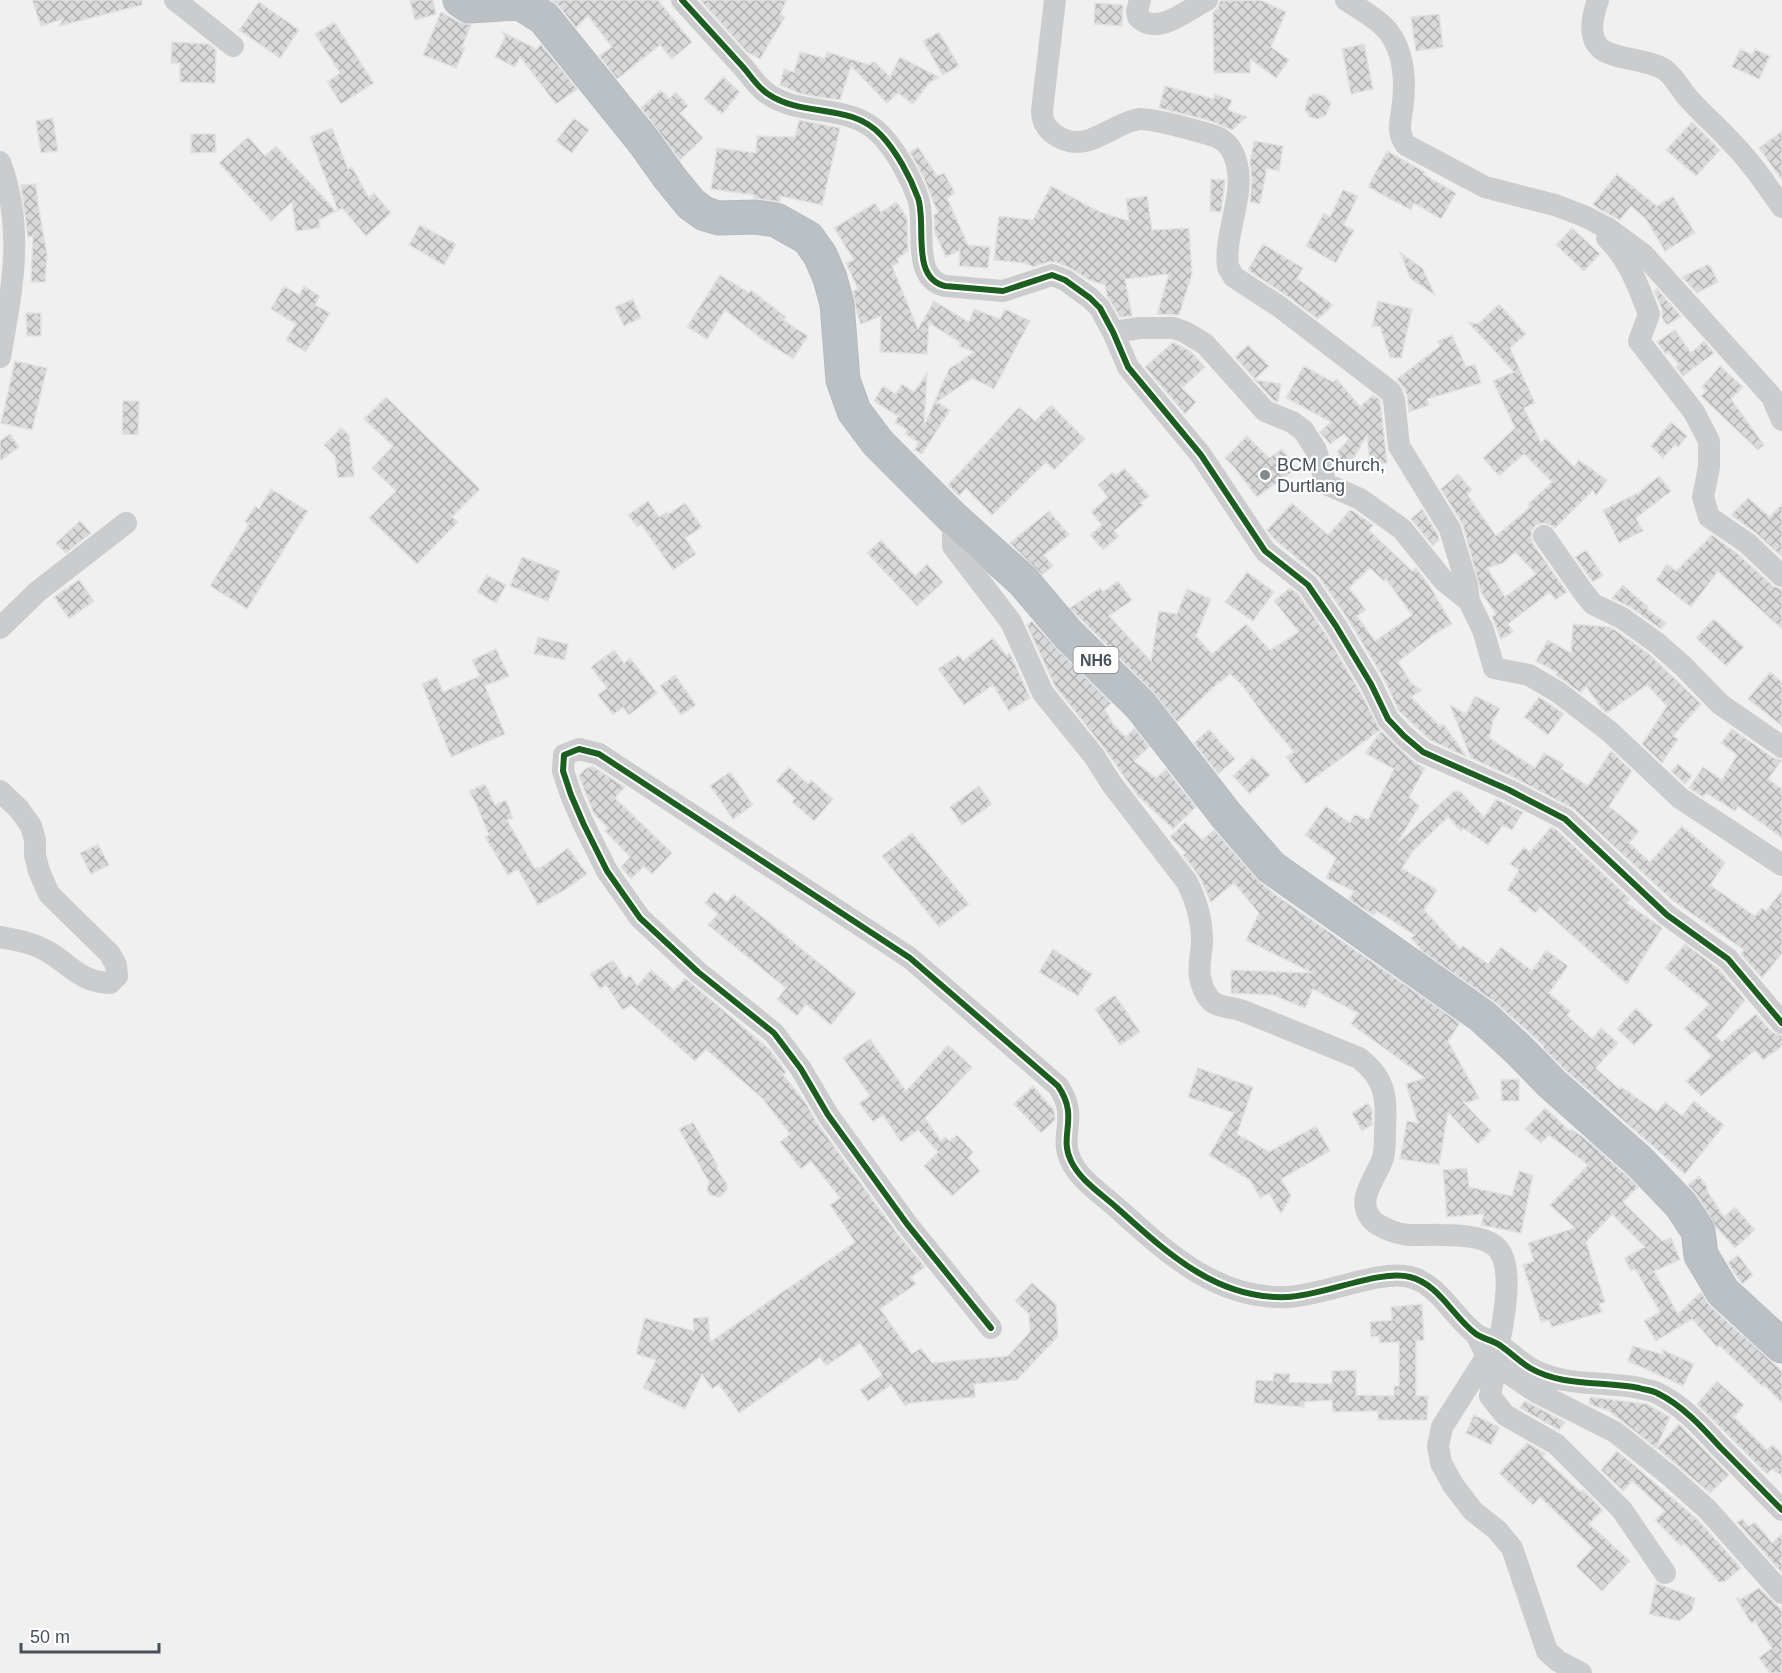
<svg xmlns="http://www.w3.org/2000/svg" width="1782" height="1673" font-family="Helvetica,sans-serif">
<style>
.building{fill:url(#building-cross-hatch);stroke:#e1e2e3;stroke-width:1.5;fill-rule:evenodd}
.lines{fill:none;stroke-linecap:round;stroke-linejoin:round}
.highway-casing{stroke:#b5babf;stroke-width:35}
.minor{stroke:#caccce;stroke-width:22}
.highway{stroke:#bbc0c5;stroke-width:33}
.cycleway-casing{stroke:#fff;stroke-width:10}
.cycleway{stroke:#1b5e20;stroke-width:6}
.poi-dot{fill:#83898f;stroke:#fff;stroke-width:2}
.labels{text-anchor:middle;stroke-width:4.5;stroke-linejoin:round;paint-order:stroke}
.shield{fill:#fff;stroke:#7f858c;stroke-width:1.5}
.shield-label{font-size:16px;font-weight:bold;fill:#48515b}
.poi-label{font-size:18px;fill:#48515b;stroke:#fff;text-anchor:start}
</style>
<defs>
<pattern id="building-cross-hatch" width="8" height="8" patternUnits="userSpaceOnUse" patternTransform="scale(1.5)"><rect width="8" height="8" fill="#d9d9da"/><path d="M0 0l8 8M0 8l8-8" fill="none" stroke="#b2b2b4"/></pattern>
</defs>
<rect width="100%" height="100%" fill="#f0f0f0"/>
<path class="building" d="M32,0H142V5L59,26L63,19L41,26Z
M410,0H433L436,14L415,20Z
M551,0H658L692,42L672,59L660,45L617,79L599,56L612,47L588,16L576,28L559,6Z
M700,0H787L780,14L785,17L760,59L747,52Z
M1260,0L1286,12L1271,47L1289,60L1276,78L1250,59V73H1214L1213,12L1218,8L1220,1Z
M259,2L299,30L280,58L239,30Z
M1095,3L1123,5L1122,26L1094,24Z
M441,12L459,22L471,25L462,47L465,48L456,68L423,55Z
M1439,14L1443,47L1416,51L1411,17Z
M334,22L374,83L341,104L327,82L340,73L315,34Z
M502,32L537,49L541,44L577,89L556,104L520,57L515,67L495,57L505,37Z
M939,32L959,66L943,75L923,41Z
M172,42L209,44L216,50L215,83L180,82V63H171Z
M1364,44L1373,89L1351,94L1342,49Z
M1740,49L1752,55L1755,49L1770,56L1759,79L1732,67Z
M800,52L825,58L827,52L870,65L874,61L890,77L900,57L939,77L929,83L913,104L898,93L887,103L851,66L840,100L813,96L799,93L780,85L784,69L794,72Z
M723,77L740,92L722,114L704,99Z
M1165,86L1214,99V94L1232,100L1228,110L1247,117L1232,130L1208,120L1159,108Z
M661,90L669,99L676,92L688,106L680,113L703,138L680,160L641,108Z
M1314,94L1325,96L1331,103L1326,115L1318,119L1310,117L1305,110L1308,98Z
M53,118L58,151L41,153L36,121Z
M574,118L589,130L572,153L556,141Z
M799,120L840,128L822,205L780,196V202L754,198V195L711,189L717,148L756,153L757,136L795,137Z
M1692,122L1720,150L1696,176L1666,150Z
M332,128L348,169L352,167L369,198L374,193L391,213L366,236L342,208L338,211L310,137Z
M1782,131V180L1759,148Z
M191,134H215L216,152L191,153Z
M248,137L265,156L276,146L336,211L319,220L320,228L296,231L292,202L271,221L219,163Z
M1254,141L1283,146L1279,171L1267,168L1260,204L1250,202L1252,180L1250,162Z
M918,147L937,176L944,173L955,193L947,198L968,245L990,247L988,268L959,266L960,250L946,257L935,233L934,215L938,213L923,176L910,152Z
M1387,151L1425,172L1423,174L1456,193L1441,219L1414,203L1411,210L1368,187Z
M1617,174L1657,206L1673,196L1695,233L1665,251L1646,219L1631,206L1620,220L1599,209L1593,204Z
M1211,179L1225,180L1221,212L1210,211Z
M36,184L38,204L47,254L45,282H31L33,236L28,237L21,185Z
M1051,186L1100,212L1129,221L1126,199L1147,196L1152,230L1189,228L1192,274L1179,315L1157,314L1169,274L1125,279L1132,316L1120,317L1107,296L1105,285L1089,280L1070,268L1056,262H1048L1034,267L1024,263L994,260L999,216L1033,220Z
M1343,190L1358,196L1344,225L1354,230L1336,263L1306,246L1324,213L1330,217Z
M897,202L907,218L908,251L897,259L899,263L892,266L918,329L934,301L969,322L974,309L1000,319L1005,309L1030,321L994,389L972,378L937,402L950,410L922,454L915,450L918,442L905,434L907,430L895,422L898,416L874,401L883,386L896,394L902,384L914,392L927,373L924,426L949,369L974,352L959,346L960,342L929,323L927,354L880,352L881,316L861,324L857,313L853,291L858,289L846,263L854,260L834,228L875,203L881,212Z
M420,225L456,244L444,265L409,245Z
M1572,228L1600,254L1584,271L1556,245Z
M1263,244L1303,268L1297,278L1333,305L1318,319L1287,296L1248,270Z
M1400,252L1423,269L1435,295L1410,278Z
M1709,264L1718,282L1697,293L1682,277Z
M720,275L749,293L751,290L786,317L783,320L808,336L793,359L766,342L725,310L707,339L687,327Z
M284,286L299,295L304,286L320,296L315,305L330,313L306,352L286,340L296,324L271,309Z
M1657,289L1681,316L1667,325L1662,318V309L1654,291Z
M633,299L641,318L624,326L615,307Z
M1378,301L1412,309L1401,358H1390L1380,326L1372,327Z
M1499,304L1526,334L1510,348L1535,403L1524,408L1541,443L1546,438L1574,467L1579,460L1607,480L1596,496L1593,490L1555,528L1549,524L1542,523L1536,525L1532,530L1531,537L1533,544L1567,592L1555,600L1550,592L1508,624L1513,632L1501,639L1492,617L1496,614L1481,592L1463,525L1441,489L1458,474L1472,490L1467,494L1496,536L1530,507L1528,504L1552,482L1524,454L1499,476L1483,458L1515,428L1493,381L1514,372L1468,322L1478,324ZM1515,552L1536,574L1505,597L1487,568L1503,563Z
M26,313H41V336H27Z
M1675,330L1691,353L1704,341L1714,353L1683,376L1676,367L1679,364L1668,352L1666,354L1657,342Z
M1452,335L1466,367L1475,364L1481,383L1427,399L1429,405L1409,412L1407,395L1403,387L1397,379L1440,346L1438,341Z
M1173,342L1190,351L1205,367L1182,388L1196,402L1185,414L1145,367Z
M1248,345L1269,366L1255,379L1235,357Z
M15,361L47,368L32,430L1,423Z
M1304,366L1333,382L1337,379L1360,407L1373,395L1380,400L1387,463L1370,465L1367,435L1349,466L1336,458L1339,453L1337,452L1349,439L1344,434L1330,444L1320,432L1331,422L1286,398Z
M1720,366L1743,387L1731,399L1764,445L1758,450L1701,396L1706,391L1702,387Z
M1255,380L1281,384L1278,402L1273,400Z
M386,397L480,489L452,517L458,522L417,564L369,518L396,491L372,468L393,446L364,419Z
M123,401H139L138,435L122,434Z
M1051,405L1085,439L1054,470L1046,462L992,515L966,488L959,496L948,485L1019,407L1035,421Z
M1671,422L1687,436L1678,447L1675,445L1663,458L1651,446Z
M341,428L349,435L354,476L338,478L335,456L324,445Z
M10,434L19,447L0,461V441Z
M1247,436L1269,458L1282,449L1297,468L1257,497L1234,467L1225,458Z
M1124,468L1149,496L1140,503L1143,505L1114,531L1119,536L1103,550L1090,535L1102,525L1091,512L1108,497L1098,485L1113,472L1116,476Z
M1659,476L1671,491L1636,518L1643,531L1619,543L1603,510L1638,493Z
M271,489L308,511L247,609L210,586L249,524L245,522L255,506L259,509Z
M1748,498L1770,517L1782,504V557L1756,533L1731,515Z
M648,501L659,517L667,512L668,514L685,503L702,527L685,538L696,554L673,570L641,524L637,527L628,515Z
M1292,503L1328,535L1350,510L1353,511L1373,525L1369,530L1412,571L1416,568L1431,588L1452,624L1433,635L1398,662L1412,684L1422,690L1411,697L1439,725H1444L1467,757L1430,740L1399,711L1383,677L1348,619L1319,577L1272,537L1267,530ZM1370,568L1384,581L1386,579L1412,615L1375,641L1357,616L1366,610L1349,588Z
M1422,509L1438,535L1439,540L1433,546L1411,519Z
M1049,511L1069,535L1044,555L1053,566L1042,575L1010,543Z
M80,521L91,533L66,553L56,543Z
M1712,535L1738,554L1773,586L1782,589V629L1718,571L1691,607L1656,580L1667,564L1676,571Z
M881,540L915,576L927,564L943,582L917,606L867,553Z
M1586,550L1603,575L1593,582L1575,557Z
M522,557L560,571L548,601L510,586Z
M1247,572L1274,592L1253,621L1225,602Z
M487,575L506,585L496,603L477,592Z
M79,580L94,601L69,619L54,597Z
M1118,581L1132,600L1109,616L1151,661L1159,611L1177,614L1187,589L1211,599L1196,636L1212,654L1246,624L1270,650L1299,632L1274,601L1290,588L1298,594L1325,633L1359,690L1380,730L1306,784L1286,757L1294,752L1267,720L1242,685L1230,674L1221,682L1220,681L1177,722L1154,693L1070,608L1100,588L1103,592Z
M1623,585L1648,607L1647,609L1666,623L1661,629L1630,607L1612,598Z
M1714,619L1744,647L1726,666L1696,638Z
M1032,621L1055,647L1111,703L1105,709L1113,724L1126,737L1135,728L1149,747L1134,761L1156,778L1166,769L1196,807L1173,829L1138,796L1104,748L1055,686L1027,625Z
M1573,624L1609,627L1615,630L1649,654L1701,704L1673,736L1678,739L1662,763L1642,744L1667,706L1647,685L1607,713L1601,708L1586,686L1581,693L1556,675L1558,673L1536,661L1548,640L1571,653Z
M538,637L568,644L565,660L534,654Z
M993,638L1006,655L1010,653L1030,698L1009,711L993,685L964,705L938,669L959,655L963,661Z
M496,649L509,676L485,686L505,734L451,757L422,684L437,677L443,692L480,676L472,660Z
M614,650L624,663L630,658L657,693L629,715L623,707L613,715L598,695L607,688L591,667Z
M1770,672L1782,682V726L1748,699Z
M675,675L696,705L681,715L660,686Z
M1475,696L1500,708L1493,721L1489,738L1535,768L1544,753L1564,764L1561,769L1588,786L1611,751L1632,771L1609,806L1639,831L1629,843L1650,862L1682,826L1725,863L1710,885L1755,916L1762,908L1766,911L1782,891V953L1762,978L1741,954L1744,950L1671,899L1574,809L1515,778L1471,758L1450,705L1466,714Z
M1539,697L1564,714L1548,735L1524,717Z
M1209,729L1235,759L1218,774L1194,743Z
M1732,729L1774,758L1782,760L1768,779L1782,789V838L1738,806L1735,811L1706,793L1703,797L1689,788L1703,767L1722,780L1737,755L1721,743Z
M1381,731L1414,762L1425,768L1409,797L1419,806L1397,844L1454,791H1460L1484,817L1496,799L1523,812L1512,830L1503,825L1488,845L1463,828L1461,831L1448,817L1413,851L1402,868L1437,890L1424,910L1460,949L1463,946L1488,964L1501,947L1532,971L1546,950L1568,966L1549,993L1570,1011L1567,1015L1592,1039L1601,1028L1618,1043L1596,1068L1619,1089L1621,1087L1657,1112L1665,1102L1682,1116L1694,1101L1724,1125L1685,1174L1564,1069L1543,1048L1544,1046L1495,1002L1423,952L1411,938L1415,935L1377,911L1374,915L1362,908L1349,899L1354,891L1326,878L1336,858L1305,835L1326,806L1350,823L1355,814L1368,820L1394,769L1365,753Z
M1253,757L1270,775L1250,794L1233,776Z
M1678,764L1692,776L1685,784L1671,771Z
M592,766L625,787L615,798L672,853L652,874L644,866L631,879L621,867L630,857L605,831L608,828L594,814L579,776L585,769Z
M789,767L808,784L811,780L833,799L814,821L792,802L795,798L776,781Z
M730,772L753,805L733,819L710,786Z
M485,784L495,805L506,800L513,818L507,820L535,869L538,867L539,869L568,848L587,874L563,891L538,905L518,869L508,875L485,837L489,835L477,806L469,791Z
M979,786L992,804L962,825L950,807Z
M1185,822L1202,840L1214,830L1257,879L1273,893L1460,1023L1448,1041L1479,1098L1470,1102H1463L1491,1131L1478,1144L1448,1112L1439,1165L1400,1159L1407,1121L1418,1123L1406,1084L1425,1078L1351,1024L1358,1013L1313,989L1305,1008L1273,995L1231,993V970L1313,973L1246,940L1259,913L1234,883L1211,902L1199,876L1183,855L1186,853L1170,837Z
M1551,827L1557,830L1630,899L1627,903L1662,928L1627,984L1540,907L1536,913L1519,901L1521,899L1507,890L1519,870L1510,864L1524,847L1530,852Z
M912,833L969,904L939,927L882,856Z
M98,844L109,865L91,874L80,853Z
M714,892L727,902L734,894L856,993L831,1025L806,1004L797,1016L777,999L786,988L708,925L718,914L705,903Z
M1685,944L1719,969L1745,1000L1716,1036L1722,1042L1756,1014L1772,1032L1782,1036V1046L1763,1060L1755,1050L1701,1096L1686,1081L1712,1056L1684,1029L1709,1004L1665,968Z
M1053,949L1092,974L1078,996L1039,972Z
M613,960L625,979L630,975L637,986L651,970L674,990L685,978L769,1049L786,1072L783,1075L805,1102L817,1123L896,1232L925,1267L911,1277L916,1284L880,1309L912,1354L921,1348L932,1363L1008,1356L1030,1332L1029,1314L1015,1301L1032,1283L1056,1304L1058,1336L1017,1380L974,1384L975,1397L910,1403L905,1406L891,1385L868,1401L860,1390L882,1375L860,1343L826,1366L820,1357L739,1413L719,1384L712,1389L702,1374L685,1409L643,1388L656,1360L636,1354L645,1318L694,1331L693,1318L708,1317L710,1342L855,1242L830,1205L840,1198L811,1161L801,1169L780,1142L790,1134L763,1099L706,1049L695,1061L631,1005L623,1010L606,985L600,989L590,974Z
M1115,995L1140,1032L1120,1045L1095,1009Z
M1636,1008L1653,1025L1634,1045L1617,1029Z
M870,1039L906,1091L948,1045L972,1067L925,1118L941,1141L945,1137L950,1141L957,1135L973,1152L968,1158L980,1171L952,1196L924,1166L938,1152L918,1130L901,1142L883,1115L873,1122L859,1103L870,1096L843,1058Z
M1198,1068L1253,1087L1237,1134L1269,1152L1316,1126L1330,1151L1281,1179L1291,1196L1281,1214L1269,1193L1260,1198L1250,1180L1209,1155L1234,1113L1188,1097Z
M1519,1079V1101H1502L1501,1080Z
M1033,1086L1054,1110L1055,1120L1041,1133L1014,1104Z
M1368,1103L1372,1110V1125L1362,1131L1352,1113Z
M1545,1108L1570,1131L1572,1129L1594,1146L1627,1176L1638,1187L1623,1202L1662,1241L1671,1238L1680,1260L1654,1271L1678,1314L1701,1292L1710,1306L1782,1371V1403L1763,1384L1762,1386L1719,1345L1717,1347L1692,1319L1656,1341L1644,1321L1660,1312L1635,1269L1631,1271L1624,1258L1645,1247L1612,1214L1586,1242L1605,1302L1599,1304L1602,1312L1552,1327L1549,1320L1541,1322L1523,1265L1534,1261L1528,1243L1575,1228L1550,1205L1588,1165L1549,1135L1541,1143L1525,1129Z
M693,1122L718,1166L716,1168L727,1184V1190L720,1197L710,1195L707,1190L709,1182L679,1129Z
M1467,1168L1469,1187L1512,1196L1519,1171L1533,1175L1521,1233L1481,1225L1484,1214L1447,1217L1443,1170Z
M1699,1176L1708,1188L1706,1189L1724,1217L1735,1207L1755,1230L1735,1248L1716,1227L1697,1195L1688,1185Z
M1738,1255L1753,1275L1742,1284L1728,1263Z
M1422,1304L1424,1340L1416,1341V1396H1428L1427,1420H1378V1411L1333,1412L1332,1400L1304,1402V1407L1254,1403L1256,1380L1273,1381L1274,1373L1290,1374L1289,1382L1332,1384V1371L1356,1370V1395L1394,1396V1386H1399V1342L1380,1343L1379,1336L1371,1337L1370,1322L1392,1320L1391,1307Z
M1633,1346L1665,1355L1661,1349L1694,1364L1683,1386L1628,1361Z
M1717,1381L1744,1405L1734,1417L1767,1450L1773,1445L1782,1454V1476L1772,1469L1767,1474L1697,1404Z
M1590,1397L1647,1404L1670,1417L1656,1448L1609,1411L1589,1404Z
M1525,1401L1565,1422L1559,1430L1520,1408Z
M1474,1415L1499,1427L1491,1445L1466,1433Z
M1679,1424L1729,1475L1710,1493L1657,1448Z
M1527,1443L1545,1453L1543,1457L1581,1492L1583,1490L1603,1510L1589,1524L1630,1561L1602,1591L1576,1566L1593,1548L1540,1497L1533,1505L1499,1473Z
M1617,1451L1697,1519L1741,1568L1724,1582H1719L1684,1543L1681,1546L1655,1520L1665,1511L1632,1481L1623,1491L1601,1470Z
M1742,1519L1749,1526L1755,1522L1772,1543L1782,1534V1573L1737,1522Z
M1656,1583L1695,1598L1692,1610L1679,1621L1649,1614Z
M1759,1588L1782,1610V1673H1770L1759,1658L1772,1648L1755,1621L1751,1623L1736,1598L1741,1599Z"/>
<g class="lines">
<defs>
<path id="highway" d="M460,0L469,6L520,3L544,18L644,142L669,177L691,204L705,214L719,218L755,217L776,220L808,238L820,255L830,278L837,304L843,380L854,411L878,443L953,518L1023,581L1068,634L1141,706L1226,815L1271,867L1482,1016L1518,1049L1551,1083L1640,1162L1681,1205L1698,1231L1701,1255L1723,1292L1782,1346"/>
</defs>
<use href="#highway" class="highway-casing"/>
<path class="minor" d="M175,0L233,46
M682,0C702,22 723,45 743,67C751,76 758,88 768,94C803,118 850,102 881,135C896,151 910,176 918,198C927,224 910,278 945,286L1003,291L1052,275L1065,280L1090,298L1100,308L1113,332L1128,367L1201,455L1265,551L1308,585L1336,626L1371,684L1388,719L1404,736L1423,752L1509,790L1565,819L1667,915L1728,959L1782,1023
M1055,0L1042,111C1042,122 1046,128 1054,134C1085,157 1109,124 1139,119C1151,118 1208,133 1219,138C1224,141 1229,145 1232,151C1251,187 1223,230 1228,267L1234,277L1280,307L1391,392L1394,400L1399,446L1450,529L1467,585L1469,601L1483,630L1494,668L1529,675L1558,692L1609,731L1680,798L1782,865
M1140,0L1137,11L1138,17C1158,37 1186,10 1207,0
M1346,0C1359,9 1376,17 1387,30C1405,51 1406,84 1402,110C1400,124 1397,133 1406,145L1485,187L1555,205L1584,216L1609,229L1643,254L1772,397L1782,420
M1598,0C1593,14 1587,36 1600,48C1611,59 1649,59 1665,70C1675,77 1680,89 1688,98C1708,120 1731,139 1749,162C1761,176 1771,192 1782,207
M0,162C25,229 12,289 0,357
M1607,238C1629,259 1638,286 1649,314L1639,341L1694,412L1709,441V467L1703,497L1709,517L1747,543L1782,576
M1113,332L1140,328H1174L1185,332L1205,344L1265,411L1292,422L1303,430L1316,450L1326,484L1360,499L1402,529L1444,581L1469,601
M953,518V546L1011,622L1043,693L1094,756L1111,783L1187,882C1196,900 1202,920 1202,940C1202,952 1198,964 1200,977C1202,987 1206,999 1216,1004C1223,1008 1234,1007 1243,1011C1281,1026 1320,1042 1359,1058C1386,1079 1387,1098 1385,1130C1385,1139 1385,1150 1383,1158C1377,1176 1356,1199 1370,1217C1373,1223 1382,1227 1389,1230C1407,1238 1423,1234 1442,1235C1458,1235 1483,1236 1495,1246C1516,1263 1503,1321 1499,1344
M1544,536L1584,593L1593,604L1622,618L1657,643L1683,666L1720,704L1782,747
M0,628L37,592L126,523
M0,791L19,809L31,826L35,840V855L39,871L49,894L110,954L116,965L117,976L110,983C77,981 71,964 45,950C30,942 16,940 0,937
M991,1328L907,1224L828,1115L801,1069L774,1033L698,972L640,918L607,871L584,825L571,795L563,771L564,755L579,749L599,754L910,958L1058,1086C1080,1118 1058,1135 1071,1161C1080,1180 1100,1193 1116,1207C1165,1251 1216,1300 1287,1297C1323,1296 1379,1269 1410,1277C1439,1284 1453,1317 1476,1334C1483,1339 1493,1340 1501,1346C1511,1353 1520,1362 1530,1368C1562,1387 1604,1381 1639,1388C1645,1390 1652,1390 1657,1393C1682,1405 1702,1427 1720,1447C1741,1468 1761,1489 1782,1510
M1476,1334L1487,1356L1496,1365L1536,1392L1615,1432L1670,1476L1707,1509L1782,1593
M1487,1356L1442,1427L1438,1446L1441,1463L1453,1485L1473,1511L1497,1530L1512,1548L1547,1651L1558,1661L1581,1673
M1496,1365L1490,1396L1505,1415L1556,1444L1622,1510L1665,1573"/>
<use href="#highway" class="highway"/>
<defs>
<path id="cycleway" d="M682,0C702,22 723,45 743,67C751,76 758,88 768,94C803,118 850,102 881,135C896,151 910,176 918,198C927,224 910,278 945,286L1003,291L1052,275L1065,280L1090,298L1100,308L1113,332L1128,367L1201,455L1265,551L1308,585L1336,626L1371,684L1388,719L1404,736L1423,752L1509,790L1565,819L1667,915L1728,959L1782,1023
M991,1328L907,1224L828,1115L801,1069L774,1033L698,972L640,918L607,871L584,825L571,795L563,771L564,755L579,749L599,754L910,958L1058,1086C1080,1118 1058,1135 1071,1161C1080,1180 1100,1193 1116,1207C1165,1251 1216,1300 1287,1297C1323,1296 1379,1269 1410,1277C1439,1284 1453,1317 1476,1334C1483,1339 1493,1340 1501,1346C1511,1353 1520,1362 1530,1368C1562,1387 1604,1381 1639,1388C1645,1390 1652,1390 1657,1393C1682,1405 1702,1427 1720,1447C1741,1468 1761,1489 1782,1510"/>
</defs>
<use href="#cycleway" class="cycleway-casing"/>
<use href="#cycleway" class="cycleway"/>
</g>
<circle class="poi-dot" cx="1265" cy="475" r="6"/>
<g class="labels">
<rect class="shield" x="1073.5" y="647" width="45" height="26" rx="4.5"/>
<g class="shield-label">
<text x="1096" y="666">NH6</text>
</g>
<g class="poi-label">
<text x="1277" y="471">BCM Church,<tspan x="1277" dy="21">Durtlang</tspan></text>
</g>
</g>
<path d="M21 1643v9h138v-9" fill="none" stroke="#48515b" stroke-width="3"/>
<text x="30" y="1643" font-size="18" fill="#48515b" stroke="#ffffff" stroke-width="4.5" paint-order="stroke">50 m</text>
</svg>
